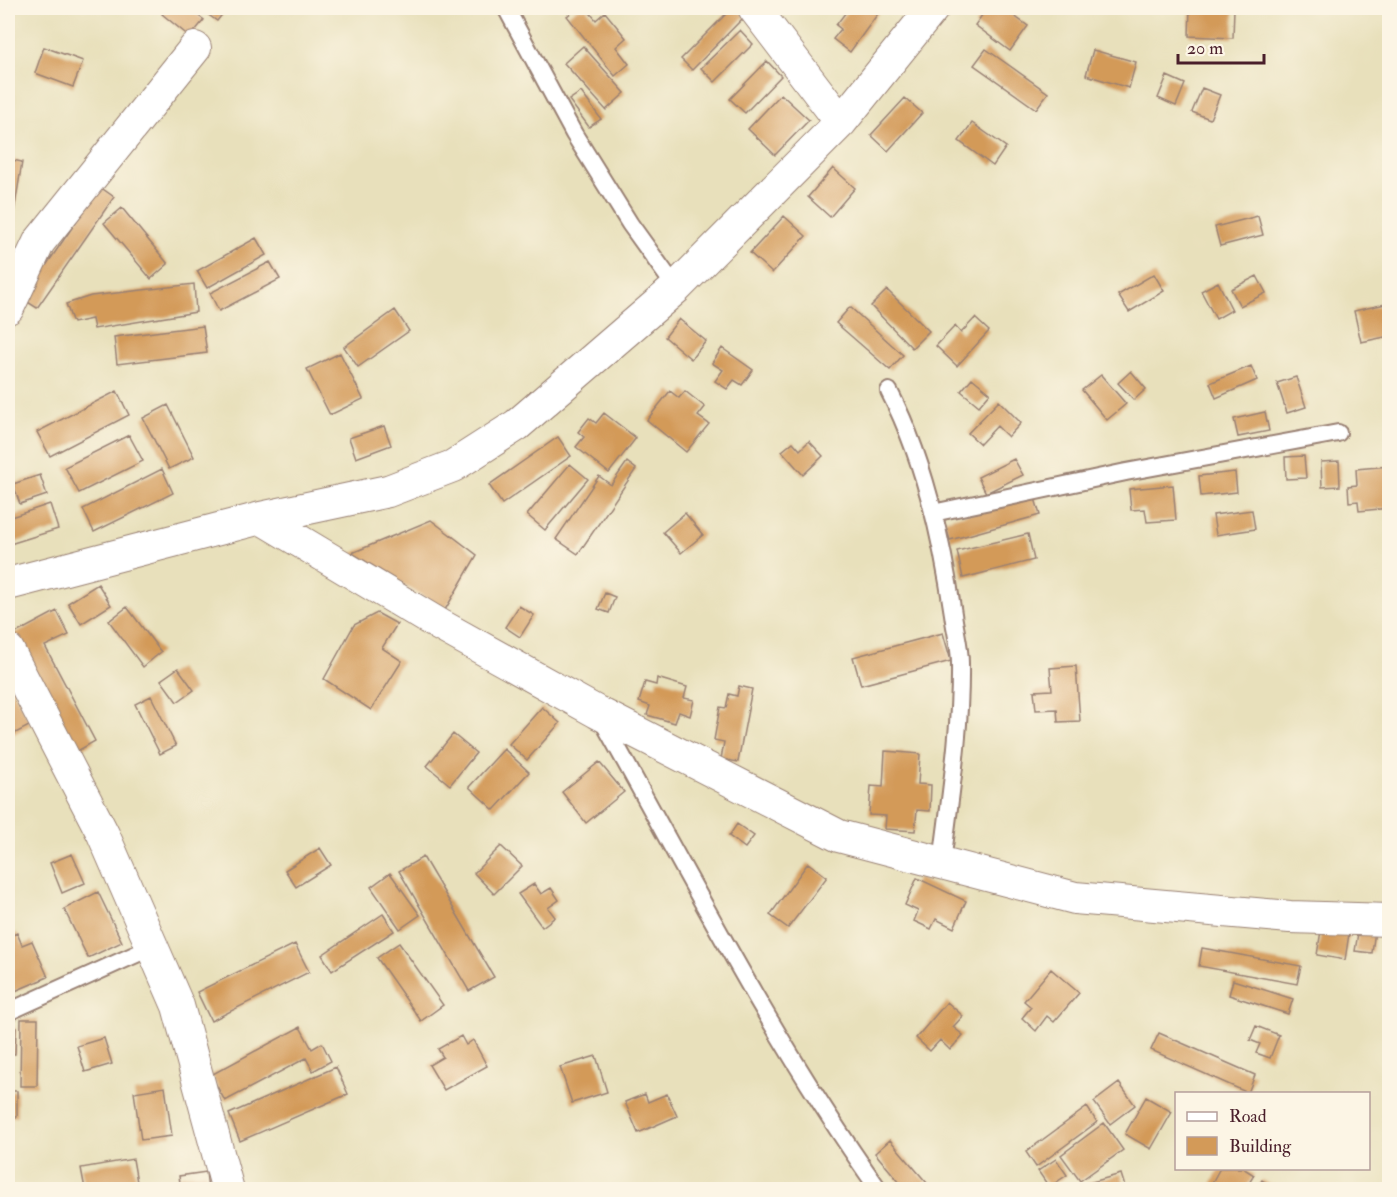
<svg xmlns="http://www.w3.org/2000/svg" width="1397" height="1197" font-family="'IM FELL Double Pica',serif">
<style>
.building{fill:#d39a58}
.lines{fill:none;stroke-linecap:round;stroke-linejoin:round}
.service-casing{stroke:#998073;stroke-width:20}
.minor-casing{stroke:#998073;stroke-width:34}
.service{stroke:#fff;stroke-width:16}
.minor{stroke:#fff;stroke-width:32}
</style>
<rect width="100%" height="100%" fill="#fcf5e5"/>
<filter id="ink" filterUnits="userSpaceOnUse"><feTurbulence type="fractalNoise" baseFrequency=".0167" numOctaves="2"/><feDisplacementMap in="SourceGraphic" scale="12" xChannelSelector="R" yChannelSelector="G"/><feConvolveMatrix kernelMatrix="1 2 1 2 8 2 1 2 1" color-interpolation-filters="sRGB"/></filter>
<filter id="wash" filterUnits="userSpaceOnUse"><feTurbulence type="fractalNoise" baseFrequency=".008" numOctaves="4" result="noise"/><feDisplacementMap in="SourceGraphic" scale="24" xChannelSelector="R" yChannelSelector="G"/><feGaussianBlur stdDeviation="1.35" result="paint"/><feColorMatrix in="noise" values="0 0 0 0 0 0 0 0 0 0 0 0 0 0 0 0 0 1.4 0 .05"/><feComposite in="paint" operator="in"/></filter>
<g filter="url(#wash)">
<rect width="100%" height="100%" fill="#e8e0bb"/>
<g id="blocks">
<path class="building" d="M168,8H188L204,20L190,37L162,14Z
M199,8H227L217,21Z
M578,8H586L596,20L605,12L626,38L616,47L629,64L615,76L567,16Z
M732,8H736L745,16L692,70L681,59Z
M849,8H882L850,52L833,39L841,29L836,25Z
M987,8H1003L1028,26L1010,51L975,25Z
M1190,8H1234L1233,38L1189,36Z
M740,30L753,44L715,82L701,68Z
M583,46L625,93L606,110L564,63Z
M44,47L83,61L73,87L35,73Z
M986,49L1048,93L1036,109L974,65Z
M1093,50L1136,62L1129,88L1086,75Z
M767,61L781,76L745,113L730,99Z
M1167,76L1185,84L1176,106L1158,98Z
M1202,88L1220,95L1210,119L1192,112Z
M581,92L601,119L589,127L569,100Z
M781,94L809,120L775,155L748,129Z
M905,98L922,113L888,151L871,135Z
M972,123L1006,147L993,166L959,141Z
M8,159L22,162L14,212L8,211Z
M833,168L855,188L830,217L808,197Z
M100,187L114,197L37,308L23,299Z
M122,208L168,264L151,279L104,223Z
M784,216L806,236L772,273L750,253Z
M1258,216L1263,235L1220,246L1215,227Z
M256,238L266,255L207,288L197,271Z
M270,262L280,279L219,311L210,293Z
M1154,274L1164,291L1129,312L1118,295Z
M1257,276L1266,293L1240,306L1231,289Z
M1218,282L1232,310L1216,319L1201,291Z
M194,284L196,312L94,329L92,319L73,323L66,304L91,296Z
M887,290L929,331L912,348L871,306Z
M1390,303V336L1361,342L1354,311Z
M850,307L903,355L890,370L836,323Z
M395,310L409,331L358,367L344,347Z
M975,318L989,331L957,366L936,346L955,326L961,333Z
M679,319L706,341L691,359L665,337Z
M203,326L207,353L117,364L114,337Z
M722,348L753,370L742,385L734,380L727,389L715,381L723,370L712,363Z
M340,353L363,399L330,415L307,369Z
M1251,366L1257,380L1216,398L1210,383Z
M1131,371L1146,389L1134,400L1118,383Z
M1101,375L1126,404L1107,420L1082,390Z
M1296,377L1306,407L1287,413L1277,383Z
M972,378L990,393L979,406L961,391Z
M117,391L129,415L50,456L37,432Z
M670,391L679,398L685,391L705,407L698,416L709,424L686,452L647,420Z
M999,401L1021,423L1008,437L997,426L980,444L968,433Z
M168,405L194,457L169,469L143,418Z
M1265,412L1269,431L1238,437L1234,419Z
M604,413L636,438L609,473L576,447L584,437L578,432L589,418L596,423Z
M384,426L391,445L356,458L349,438Z
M129,435L143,461L79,493L65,467Z
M558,437L571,456L502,504L489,485Z
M809,441L823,456L803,475L782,451L793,442L800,450Z
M1304,456L1306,478L1286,479L1285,457Z
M1014,459L1023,475L986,493L978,477Z
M1339,461L1340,486L1322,487L1321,462Z
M627,462L636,469L578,554L556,539L599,476L611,485Z
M570,464L588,479L545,530L527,515Z
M1390,466V508L1359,511L1358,501L1349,502L1348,486L1357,485L1356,469Z
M162,469L173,493L94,532L83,509Z
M1235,472L1237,492L1201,496L1199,476Z
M40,475L47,495L20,504L13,484Z
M1173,485L1176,520L1147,522L1145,509L1131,510L1129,489Z
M1034,495L1040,515L950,540L944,520Z
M50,504L58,529L10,544L8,518Z
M1252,510L1255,529L1216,535L1213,515Z
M685,513L703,535L681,553L663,532Z
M431,520L477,555L445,610L352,553Z
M1028,534L1034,560L963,578L957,551Z
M98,584L111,605L81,624L68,603Z
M605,593L615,597L609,613L598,609Z
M519,606L534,615L520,637L505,627Z
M127,607L161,652L143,667L109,621Z
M57,611L69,635L45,646L95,741L74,753L12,635Z
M377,613L397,624L382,648L402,661L371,710L324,679L354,625Z
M943,633L951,661L861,685L853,657Z
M1076,666L1080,721L1058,722L1057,709L1036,710L1034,691L1052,690L1050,668Z
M178,668L194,690L177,702L161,680Z
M657,678L687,687L684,698L694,700L690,716L679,712L675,723L647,715L650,706L639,702L645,682L656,685Z
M8,680L31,725L8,737Z
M739,686L752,689L738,762L721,759L724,742L714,740L720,707L726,708L729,694L737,696Z
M151,696L176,746L160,754L135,704Z
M542,707L560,723L527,760L509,744Z
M453,734L476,753L450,785L427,766Z
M504,749L529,772L494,810L469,787Z
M885,751L920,754L918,784L931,785L930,811L917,810L915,831L885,829L886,816L869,815L871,786L883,787Z
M599,762L624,792L586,823L562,792Z
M737,824L754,836L745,848L729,836Z
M501,846L522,866L494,894L474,873Z
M320,848L331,865L296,887L285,870Z
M72,854L85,883L62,893L50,863Z
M423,857L494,977L469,991L399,871Z
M808,863L827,877L788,928L770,915Z
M390,873L420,915L400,929L371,887Z
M917,878L966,901L954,928L936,919L931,929L914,921L918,911L905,905Z
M534,884L541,894L551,888L559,900L548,908L555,917L542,927L518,894Z
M98,892L122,942L88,958L64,909Z
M383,914L394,931L332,971L322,955Z
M1350,927L1345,960L1317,955L1321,931Z
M1359,927L1375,930L1372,953L1355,951Z
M17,933L22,945L32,941L48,977L8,994V937Z
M399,943L443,1005L421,1021L377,958Z
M295,944L309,972L211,1021L197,992Z
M1202,948L1301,966L1297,984L1199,966Z
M1051,969L1079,993L1054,1022L1047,1016L1036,1031L1022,1018L1031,1007L1024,1001Z
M1233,980L1293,999L1288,1014L1229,995Z
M947,1002L963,1016L953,1027L963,1035L950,1050L940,1040L930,1051L916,1038Z
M21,1019H38L37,1086H20Z
M1256,1026L1279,1035L1270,1058L1256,1053L1260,1044L1250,1040Z
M300,1027L312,1049L322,1043L331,1061L313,1071L306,1058L225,1101L211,1075Z
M8,1028H16L15,1054H8Z
M1159,1033L1255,1075L1248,1093L1151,1050Z
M461,1036L466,1045L473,1040L487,1066L444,1090L429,1065L443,1057L438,1049Z
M104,1038L112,1064L85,1072L77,1046Z
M596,1056L607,1092L572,1103L560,1067Z
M336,1067L348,1094L240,1141L229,1114Z
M1119,1083L1135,1105L1110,1124L1094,1102Z
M165,1087L172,1136L141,1140L134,1092Z
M8,1091H17V1117L8,1116Z
M645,1094L648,1102L667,1094L677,1116L638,1133L625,1102Z
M1146,1097L1172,1112L1151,1149L1125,1134Z
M1087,1107L1097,1122L1036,1167L1026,1152Z
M1104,1123L1123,1150L1080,1181L1061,1155Z
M890,1140L933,1190H906L875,1153Z
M133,1159L137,1182L122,1185L123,1190L85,1189L81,1168Z
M1056,1159L1067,1175L1049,1187L1038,1171Z
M1220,1168H1243L1254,1175L1245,1190H1208Z
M206,1172L208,1190H181L179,1176Z
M1121,1174L1126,1190H1087L1085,1184Z
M1262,1180L1277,1190H1256Z"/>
</g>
</g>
<g filter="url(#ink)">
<use href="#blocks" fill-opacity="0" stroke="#998073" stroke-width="1.5"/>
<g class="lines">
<defs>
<path id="service" d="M506,8L574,134L630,224L676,288
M889,391C924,458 942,539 953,614C955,630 960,647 960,663C961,730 950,797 942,863
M933,513L1126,472L1338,433
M601,718C690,877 773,1041 879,1190
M8,1012L152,947"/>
<path id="minor" d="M754,8L841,122
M8,308L39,242L195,48
M261,518L440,625L597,712L839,836L1075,898L1290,917L1390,920
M8,584L261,518L388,491L453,466L517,425L676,288L841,122L933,8
M8,650L103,834L178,1006L228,1190"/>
</defs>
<use href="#service" class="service-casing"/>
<use href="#minor" class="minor-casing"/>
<use href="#service" class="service"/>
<use href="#minor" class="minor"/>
</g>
</g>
<rect width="1397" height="1197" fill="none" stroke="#fcf5e5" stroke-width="30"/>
<rect x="1175" y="1092" width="195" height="78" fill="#fcf5e5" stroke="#b59f9b" stroke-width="1.5"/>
<rect x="1187" y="1112" width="30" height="9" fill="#ffffff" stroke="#b59f9b" stroke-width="1.5"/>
<text x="1229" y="1122" font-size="18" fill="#4a1f2b">Road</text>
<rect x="1187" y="1137" width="30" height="18" fill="#d39a58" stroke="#b59f9b" stroke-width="1.5"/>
<text x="1229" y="1152" font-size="18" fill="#4a1f2b">Building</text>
<path d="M1178 54v9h86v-9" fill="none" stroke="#4a1f2b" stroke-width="3"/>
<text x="1187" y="54" font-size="18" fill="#4a1f2b" stroke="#fcf5e5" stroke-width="4.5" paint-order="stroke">20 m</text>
</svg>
